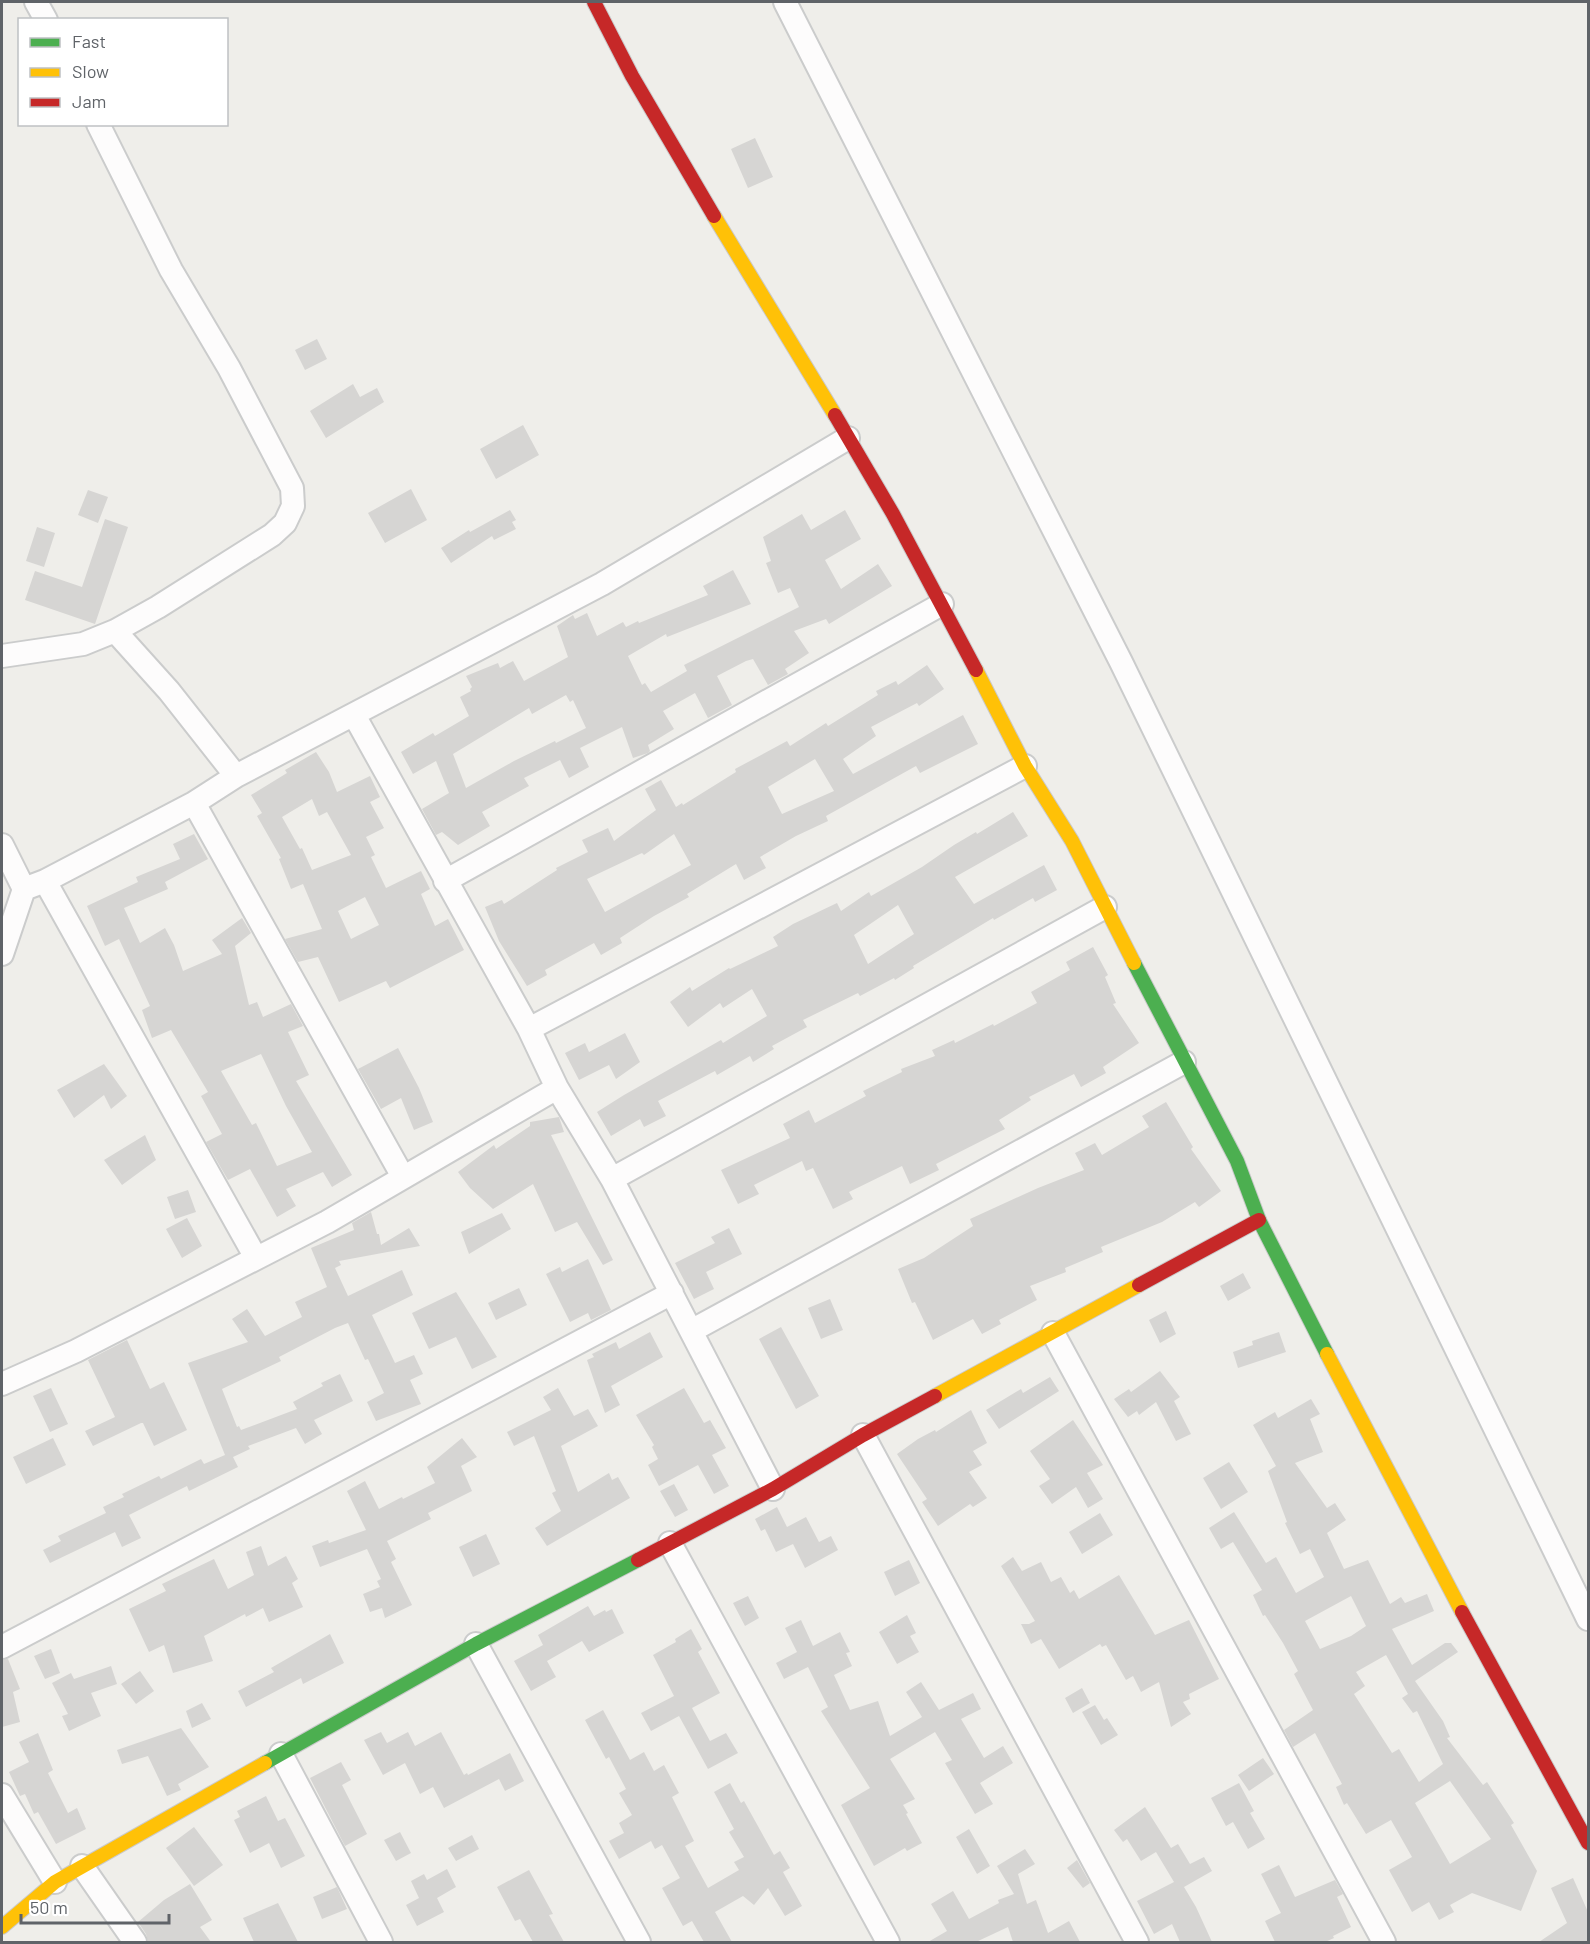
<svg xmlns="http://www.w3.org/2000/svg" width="1590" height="1944" font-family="Barlow,sans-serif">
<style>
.building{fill:#d6d5d3;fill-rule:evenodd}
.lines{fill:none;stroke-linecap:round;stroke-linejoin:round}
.street-casing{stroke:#cbcccc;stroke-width:26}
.fast-casing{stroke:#cacacb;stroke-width:16}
.slow-casing{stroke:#cacacb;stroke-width:16}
.jam-casing{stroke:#cacacb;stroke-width:16}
.street{stroke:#fdfcfc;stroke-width:22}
.fast{stroke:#4caf50;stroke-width:14}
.slow{stroke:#ffc107;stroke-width:14}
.jam{stroke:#c62828;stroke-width:14}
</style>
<rect width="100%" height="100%" fill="#efeeea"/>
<path class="building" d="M755,138L773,177L748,188L731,149Z
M317,339L327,359L305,370L295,350Z
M353,384L360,397L377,388L384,402L326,438L310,411Z
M523,425L539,455L496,479L480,449Z
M411,489L427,520L385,543L368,513Z
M88,490L108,497L98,523L78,515Z
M510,510L516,520L512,522L516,529L494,540L492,536L451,563L441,548L469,530L470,532Z
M845,510L861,539L825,560L841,589L878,564L892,586L829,624L826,619L794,631L809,653L785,669L788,674L768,685L753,659L746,661L717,676L732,705L708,718L695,693L663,711L674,729L648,745L650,751L648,753L633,758L622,727L580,748L589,767L569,778L560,760L524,778L529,786L482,812L490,826L458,845L442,832L436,835L422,809L449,793L436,761L413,774L401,752L433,733L435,736L469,716L460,697L471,691L470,689L472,687L466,676L498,663L500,668L513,661L524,681L568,657L557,626L573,615L575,619L587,613L597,636L623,622L626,627L638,621L639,623L708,595L703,586L733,570L751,604L667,637L666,634L628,656L642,685L645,683L651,692L687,671L684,665L799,607L790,588L778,593L766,563L771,561L763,537L802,514L811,530ZM566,695L570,702L573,700L586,728L556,743L555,741L514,761L466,788L453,754L529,708L532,714Z
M105,519L128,527L95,624L25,600L35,571L82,587Z
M37,527L55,533L44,567L26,561Z
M927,665L944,689L919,706L917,703L871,727L876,736L843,759L853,774L963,715L978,744L920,773L916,766L826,816L828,821L796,836L760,857L766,868L744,880L736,864L687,894L689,897L654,916L620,938L622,943L601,955L594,943L545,970L547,975L527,986L499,941L485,907L502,900L504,904L557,870L556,868L588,852L582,840L608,828L614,841L656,810L645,789L661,780L676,807L682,803L683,805L736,772L735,769L787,741L790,746L826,723L828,726L878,695L876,691L896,681L898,685ZM815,759L834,791L782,814L768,787ZM674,834L691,865L605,912L587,879L642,853L644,855Z
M316,752L329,772L337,792L370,776L380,797L370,802L384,828L366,837L375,855L371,857L386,888L421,871L430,889L421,894L435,926L448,919L464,950L390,988L386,981L339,1002L318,957L298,962L285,939L322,929L303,884L291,889L279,859L281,858L257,816L262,813L251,795L287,773L285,770ZM312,799L319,816L327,812L351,855L312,870L302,848L300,849L282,817ZM365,897L379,925L351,939L338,911Z
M1013,812L1028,836L955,877L974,904L1044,865L1057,890L1035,902L1033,898L994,920L993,918L913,966L914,968L895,980L894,978L860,996L858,993L803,1020L807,1027L772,1046L774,1049L753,1062L750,1056L717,1075L715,1071L658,1101L666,1116L644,1127L640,1119L611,1136L597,1112L624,1095L721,1040L723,1043L767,1016L752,989L723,1008L720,1003L688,1027L670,1002L690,987L692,991L729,968L730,969L778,946L773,937L793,924L837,903L841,911L869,892L871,896L922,867L954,845L976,832L977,834ZM898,905L914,934L868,964L854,935Z
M194,834L208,859L165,882L168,889L124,908L140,943L165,928L174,945L183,971L222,954L212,940L242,918L251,933L235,946L249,1005L257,1002L263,1017L291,1004L303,1026L288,1032L309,1075L296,1081L352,1175L332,1187L323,1172L286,1189L296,1206L277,1217L250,1169L228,1180L206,1142L222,1134L201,1096L208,1092L171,1030L152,1038L142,1010L150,1006L119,939L105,946L87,906L138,882L136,877L180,859L173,844ZM261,1054L286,1106L312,1152L277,1166L256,1123L252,1125L221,1071Z
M1093,947L1108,975L1105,977L1116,1003L1113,1004L1139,1043L1103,1067L1106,1073L1081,1087L1074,1074L1029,1097L1031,1100L999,1120L1005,1129L936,1164L939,1170L910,1184L902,1166L849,1192L853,1199L833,1209L813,1168L806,1171L802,1161L754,1185L759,1194L738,1204L721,1170L790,1138L783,1124L809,1110L815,1123L866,1096L863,1091L902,1072L901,1069L935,1056L932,1050L954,1040L955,1043L993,1024L994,1026L1037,1003L1031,992L1070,970L1066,962Z
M625,1033L640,1062L616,1079L609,1065L579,1080L565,1053L585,1043L589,1052Z
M398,1048L419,1088L433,1122L414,1130L401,1098L381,1109L358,1069Z
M104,1064L127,1096L111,1109L104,1095L74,1118L57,1090Z
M1166,1102L1193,1147L1191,1149L1221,1191L1199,1207L1195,1202L1162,1222L1101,1247L1103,1252L1065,1268L1066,1272L1030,1286L1037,1300L999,1320L1001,1324L982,1334L973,1319L933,1340L915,1302L912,1303L898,1269L924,1258L973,1226L970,1219L1038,1188L1084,1170L1075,1153L1095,1143L1102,1155L1149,1127L1142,1116Z
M559,1117L564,1132L551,1135L613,1260L603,1265L577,1222L555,1232L533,1184L493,1209L470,1188L458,1172L494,1145L496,1149L530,1126V1122Z
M145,1135L156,1160L122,1185L104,1160Z
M188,1190L196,1212L175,1219L167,1197Z
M371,1212L377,1234H379L381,1245L409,1228L420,1246L339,1261L341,1265L335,1268L348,1296L402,1270L413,1295L372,1315L395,1363L414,1355L423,1374L410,1380L421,1404L376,1421L367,1402L384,1393L368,1359L365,1360L348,1323L335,1328L279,1357L281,1361L222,1389L237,1427L239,1426L241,1430L297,1409L293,1402L323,1386L321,1383L340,1374L353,1401L314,1420L322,1434L305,1444L296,1428L248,1446L250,1449L233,1457L238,1467L189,1491L187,1486L129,1515L141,1538L122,1547L115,1532L50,1563L43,1550L61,1541L58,1536L106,1513L103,1507L124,1497L122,1494L159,1476L161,1479L201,1459L204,1464L225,1455L188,1363L248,1342L232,1319L247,1309L265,1336L302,1317L295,1302L327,1287L311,1248L354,1230L352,1223Z
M502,1213L511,1229L469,1254L461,1232Z
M187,1218L202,1246L182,1258L166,1229Z
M729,1228L742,1254L706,1272L714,1289L694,1299L675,1263L715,1243L711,1237Z
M588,1259L611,1310L591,1320L588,1313L570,1322L546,1274L560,1267L562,1272Z
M1243,1273L1251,1288L1228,1301L1220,1286Z
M519,1288L527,1305L496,1320L488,1303Z
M456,1292L497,1357L472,1369L456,1337L429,1349L412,1313Z
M830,1299L843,1330L821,1339L808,1308Z
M1166,1311L1176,1334L1160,1343L1149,1320Z
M781,1327L819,1396L796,1409L759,1339Z
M650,1332L663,1357L611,1386L620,1405L605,1413L587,1360L594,1357L592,1354L616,1342L619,1349Z
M1279,1332L1286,1352L1238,1368L1233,1352L1253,1345L1252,1341Z
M127,1340L150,1389L164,1382L187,1430L154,1446L143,1423H141L93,1446L85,1431L115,1417L88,1360Z
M1160,1371L1180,1397L1174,1401L1191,1434L1176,1441L1156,1402L1139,1415L1137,1411L1128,1417L1114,1399L1129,1389L1131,1392Z
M1050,1377L1059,1391L999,1429L986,1410L1021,1389L1023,1393Z
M51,1388L68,1424L50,1432L33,1396Z
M558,1388L574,1416L588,1409L598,1426L561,1446L578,1492L609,1473L612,1480L618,1477L630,1498L547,1546L535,1528L561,1511L552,1493L556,1491L534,1436L514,1446L507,1432L551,1410L543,1397Z
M684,1388L704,1423L710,1420L726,1448L712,1455L729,1486L714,1494L698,1465L659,1486L648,1465L658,1459L652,1447L654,1445L636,1415Z
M1311,1399L1320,1414L1310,1419L1323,1452L1295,1463L1327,1508L1335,1503L1346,1520L1327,1533L1344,1569L1368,1560L1390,1604L1401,1597L1405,1603L1427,1594L1434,1611L1392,1629L1412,1665L1445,1643H1451L1458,1652L1415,1681L1443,1721L1450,1737L1447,1738L1483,1785L1487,1782L1514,1823L1511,1825L1537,1871L1521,1911L1472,1893L1450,1905L1454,1912L1439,1920L1429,1902L1412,1912L1389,1870L1412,1857L1391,1820L1366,1834L1347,1803L1344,1805L1336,1787L1342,1784L1315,1733L1293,1747L1284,1730L1313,1710L1294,1674L1298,1671L1283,1643L1265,1615L1263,1616L1253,1595L1262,1590L1233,1542L1221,1549L1209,1528L1234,1512L1266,1563L1276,1557L1296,1593L1324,1577L1310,1549L1300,1554L1285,1523L1287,1522L1268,1471L1276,1466L1253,1425L1275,1412L1278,1418ZM1351,1596L1366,1626L1351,1636L1320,1649L1305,1621ZM1386,1655L1408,1694L1402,1698L1413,1713L1417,1711L1443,1764L1419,1782L1399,1749L1392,1753L1354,1694L1365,1686L1356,1672ZM1450,1781L1491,1839L1450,1864L1415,1803Z
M971,1410L987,1443L973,1451L982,1465L969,1472L987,1498L973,1507L970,1504L938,1526L922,1502L927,1499L897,1454L918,1439L935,1430L936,1432Z
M1073,1420L1103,1465L1087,1473L1103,1499L1088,1508L1076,1487L1052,1504L1039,1486L1050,1479L1030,1451Z
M53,1438L66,1465L26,1484L13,1457Z
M462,1438L477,1457L461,1466L472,1491L428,1513L431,1519L387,1541L396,1559L391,1562L412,1605L385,1618L382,1608L370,1612L363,1594L380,1587L377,1581L381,1579L367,1549L320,1567L312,1546L328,1540L329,1543L366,1530L347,1491L365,1481L379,1509L402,1497L403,1499L435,1483L427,1467Z
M1229,1462L1248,1492L1221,1509L1203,1478Z
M674,1484L688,1510L675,1517L660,1491Z
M777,1507L787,1527L806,1517L819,1542L831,1536L838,1550L805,1568L793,1544L776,1552L765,1529L761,1531L755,1519Z
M1100,1513L1113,1535L1082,1554L1069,1532Z
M486,1534L500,1564L473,1577L459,1547Z
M261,1546L268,1566L286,1556L298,1579L292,1583L303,1607L269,1622L263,1608L246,1617L245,1614L204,1636L213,1661L173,1673L164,1645L149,1652L129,1609L166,1591L162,1584L214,1559L228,1589L254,1575L246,1552Z
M1013,1557L1022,1571L1041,1562L1051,1582L1061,1577L1070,1593L1074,1590L1079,1599L1119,1575L1155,1635L1189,1620L1219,1679L1189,1694L1190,1699L1183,1702L1191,1714L1171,1727L1159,1682L1141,1692L1133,1676L1126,1680L1106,1645L1102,1647L1100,1644L1059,1669L1041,1639L1031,1644L1021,1624H1029L1035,1621L1001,1566Z
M909,1560L920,1583L895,1596L884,1572Z
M748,1596L759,1618L745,1626L733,1603Z
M588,1606L594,1616L605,1610L606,1612L612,1609L624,1633L589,1652L582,1641L547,1661L556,1677L531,1691L514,1661L543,1645L538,1635Z
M907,1615L916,1633L910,1636L919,1652L897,1664L879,1632Z
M801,1620L813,1646L840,1632L850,1652L846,1653L852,1666L834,1675L850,1710L878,1701L890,1736L922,1717L906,1692L921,1682L939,1710L973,1693L981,1709L961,1719L984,1758L1003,1746L1013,1763L980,1783L993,1804L975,1814L945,1763L952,1760L935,1732L890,1759L915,1799L903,1805L908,1813L906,1814L922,1843L907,1851L905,1848L874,1866L841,1805L870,1788L821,1711L828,1707L808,1667L784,1679L776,1663L797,1652L785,1628Z
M691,1629L702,1649L698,1652L720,1693L692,1708L710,1741L726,1733L738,1753L708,1769L679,1716L651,1731L641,1713L674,1696L653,1655L676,1642L675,1639Z
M330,1634L344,1663L303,1684L301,1678L246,1707L238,1691L274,1672L271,1668Z
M51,1649L60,1673L45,1679L34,1656Z
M8,1659L20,1689L13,1692L20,1722L2,1727V1660Z
M111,1666L117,1684L91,1693L101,1716L69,1731L62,1716L68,1714L52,1683L71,1673L74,1679Z
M140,1671L154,1691L136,1704L121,1684Z
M1082,1688L1090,1703L1073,1713L1065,1698Z
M202,1703L211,1719L192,1728L186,1711Z
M1095,1705L1104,1720L1107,1718L1118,1735L1101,1745L1082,1712Z
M603,1710L630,1760L644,1752L654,1771L664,1765L679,1793L672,1797L694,1841L685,1846L708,1888L739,1870L734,1862L744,1857L729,1832L734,1829L714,1792L730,1783L741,1803L744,1801L774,1855L780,1851L790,1868L783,1872L802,1906L785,1916L768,1888L754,1905L743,1896L715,1912L732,1942H704L692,1921L683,1926L662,1888L680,1878L662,1845L655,1849L651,1841L619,1859L609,1841L624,1833L619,1823L632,1815L619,1793L626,1789L609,1757L606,1759L585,1720Z
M181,1728L209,1767L178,1784L181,1790L167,1796L148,1756L122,1764L117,1750Z
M381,1732L387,1743L408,1732L415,1746L441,1732L464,1775L467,1773L468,1775L510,1753L524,1781L505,1791L499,1779L444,1808L433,1787L420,1794L405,1763L383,1775L364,1740Z
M38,1733L53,1770L48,1773L68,1813L77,1808L86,1829L56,1844L38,1812L34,1814L25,1794L20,1796L9,1772L29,1762L19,1742Z
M1263,1758L1274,1774L1249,1791L1238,1775Z
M341,1762L351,1780L342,1785L367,1834L345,1846L310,1778Z
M1239,1783L1254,1811L1250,1813L1265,1839L1248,1849L1233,1822L1226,1826L1211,1798Z
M266,1796L278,1821L285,1818L305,1856L281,1868L269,1843L250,1853L234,1820L240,1817L237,1811Z
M1145,1807L1171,1848L1178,1844L1190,1864L1204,1857L1212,1871L1184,1887L1196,1907L1212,1942H1180L1172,1924L1154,1934L1137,1901L1174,1882L1156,1852L1141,1861L1127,1839L1123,1842L1114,1830Z
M194,1827L223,1865L194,1886L166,1848Z
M969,1829L990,1866L977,1874L956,1837Z
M400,1832L411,1853L396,1861L384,1840Z
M472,1835L479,1849L456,1861L448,1848Z
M1025,1849L1035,1864L1018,1874L1027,1904L1036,1900L1048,1933L1069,1921L1080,1942H1013L1008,1927L976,1942H928L947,1931L931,1904L953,1891L969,1919L999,1903L998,1900L1014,1894L997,1866Z
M1077,1860L1090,1883L1083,1888L1067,1868Z
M1279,1865L1295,1897L1335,1880L1343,1894L1337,1897L1351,1927L1333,1936L1334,1938L1325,1942H1275L1265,1921L1281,1913L1261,1874Z
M447,1869L456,1887L437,1898L444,1912L417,1926L406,1905L419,1898L411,1881L424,1874L427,1880Z
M529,1870L553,1914L549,1915L564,1942H533L520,1919L515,1921L497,1887Z
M1573,1878L1588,1912V1942H1539L1567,1923L1551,1888Z
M190,1884L212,1920L200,1927L211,1942H148L146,1934L138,1922L164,1900Z
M337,1887L347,1909L322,1919L313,1897Z
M278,1903L298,1942H254L243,1918Z"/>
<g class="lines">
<defs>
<path id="street" d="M36,2L46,20
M785,2L1121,662L1588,1619
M115,631L169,691L236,776
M2,656L83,644L115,631L158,607L272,535L285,523L293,506L292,488L229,368L171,270L98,124
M354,715L529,1029L557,1088L612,1179L773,1489
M194,803L403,1177
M2,845L24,889L2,954
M45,881L256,1258
M445,881L942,604
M24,889L45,881L194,803L236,776L602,584L848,438
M529,1029L1025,766
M612,1179L1105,907
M691,1331L1184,1062
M1053,1333L1384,1942
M2,1384L76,1351L327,1222L557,1088
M863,1435L1137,1942
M670,1543L888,1942
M476,1644L639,1942
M2,1647L672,1293
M281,1754L381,1942
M2,1795L55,1882
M82,1866L135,1942"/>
<path id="fast" d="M1134,963L1237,1161L1259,1220L1327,1354
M265,1763L476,1644L638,1560"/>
<path id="slow" d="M714,216L835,415
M976,670L1025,766L1072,841L1134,963
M1327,1354L1462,1612
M935,1396L1139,1285
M2,1927L55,1882L265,1763"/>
<path id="jam" d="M594,2L632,76L714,216
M835,415L893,514L976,670
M1139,1285L1259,1220
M638,1560L773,1489L863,1435L935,1396
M1462,1612L1588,1843"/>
</defs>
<use href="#street" class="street-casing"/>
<use href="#fast" class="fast-casing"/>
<use href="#slow" class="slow-casing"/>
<use href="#jam" class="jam-casing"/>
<use href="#street" class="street"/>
<use href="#fast" class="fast"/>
<use href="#slow" class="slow"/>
<use href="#jam" class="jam"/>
</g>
<rect width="1590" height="1944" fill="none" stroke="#5f6368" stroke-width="6"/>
<rect x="18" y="18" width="210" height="108" fill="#ffffff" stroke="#bfc1c3" stroke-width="1.5"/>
<rect x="30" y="38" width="30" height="9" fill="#4caf50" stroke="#bfc1c3" stroke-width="1.5"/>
<text x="72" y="48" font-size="18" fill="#5f6368">Fast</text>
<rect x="30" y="68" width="30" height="9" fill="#ffc107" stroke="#bfc1c3" stroke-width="1.5"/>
<text x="72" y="78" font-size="18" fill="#5f6368">Slow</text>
<rect x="30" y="98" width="30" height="9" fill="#c62828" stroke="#bfc1c3" stroke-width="1.5"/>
<text x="72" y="108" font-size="18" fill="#5f6368">Jam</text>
<path d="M21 1914v9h148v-9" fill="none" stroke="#5f6368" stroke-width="3"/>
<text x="30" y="1914" font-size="18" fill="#5f6368" stroke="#ffffff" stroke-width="4.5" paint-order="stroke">50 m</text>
</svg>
